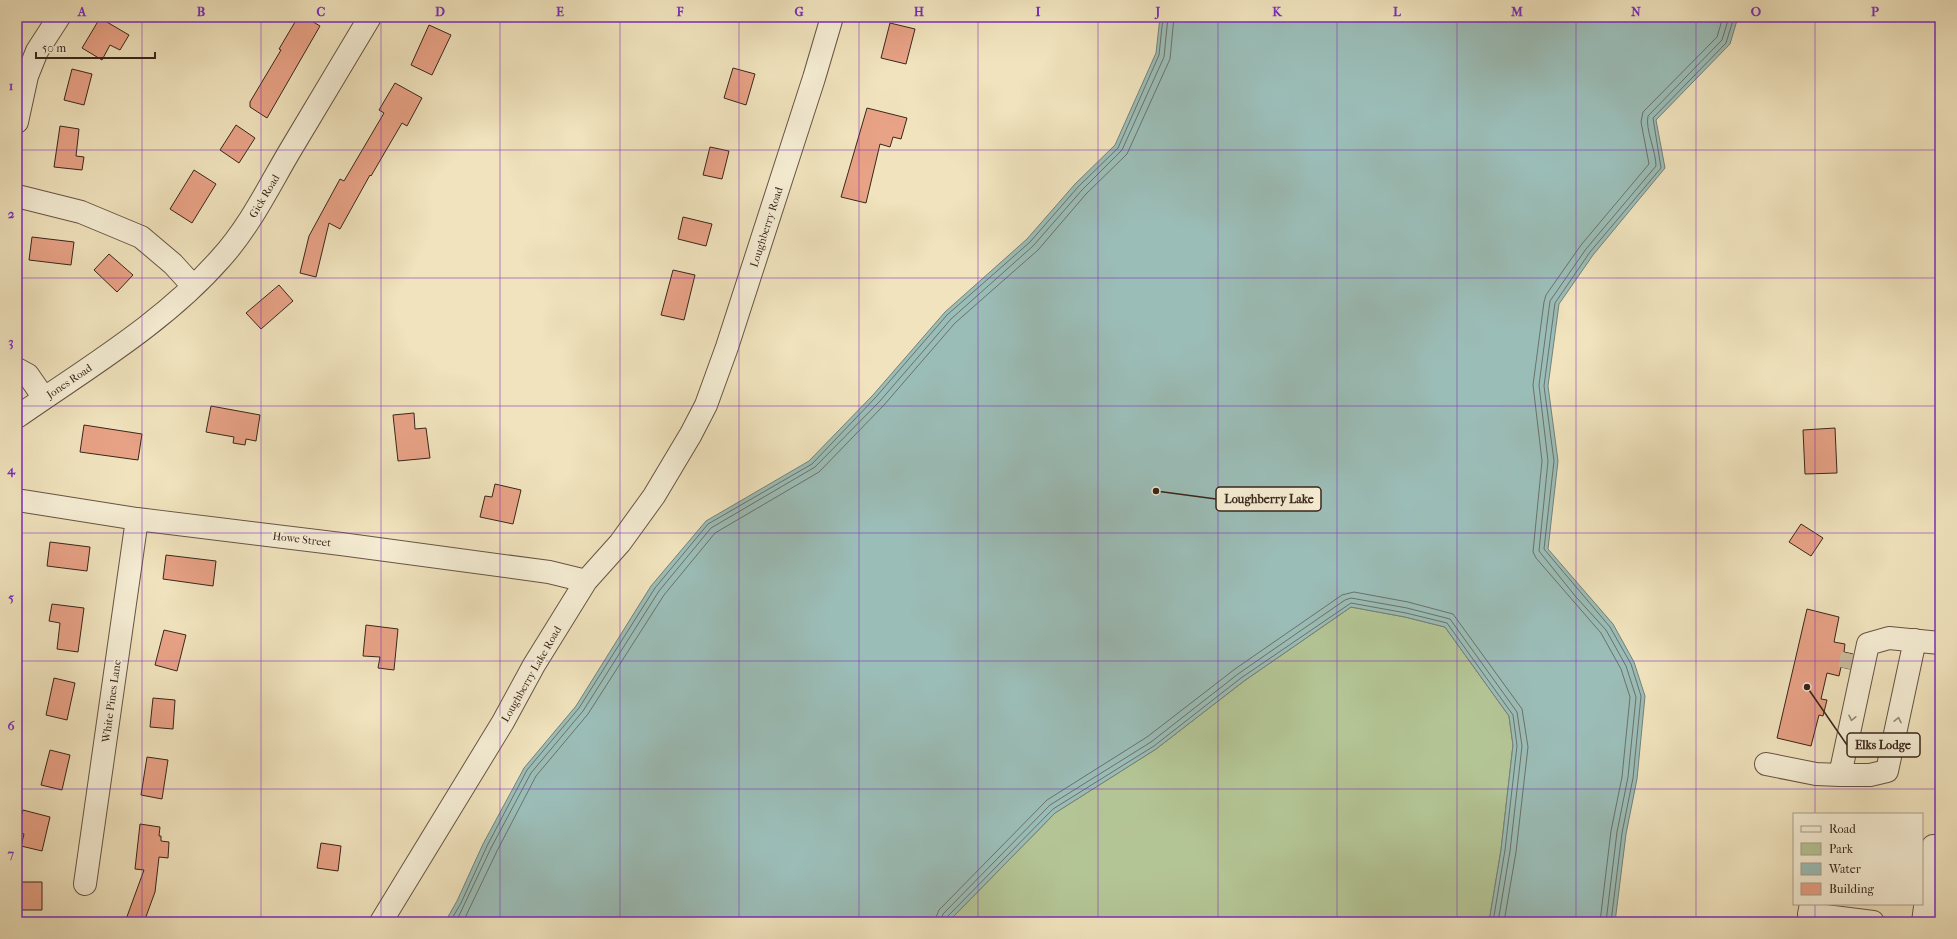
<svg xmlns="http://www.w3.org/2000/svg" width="1957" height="939" font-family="'IM FELL French Canon',serif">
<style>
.green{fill:#b4c595;stroke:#767658}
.water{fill:#9bbdb7;stroke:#748179}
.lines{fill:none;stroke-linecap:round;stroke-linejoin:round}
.shore{stroke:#6a7269;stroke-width:1}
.building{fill:#e8a286;stroke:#39261b}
.minor-tunnel{stroke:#cbbd9d;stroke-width:22;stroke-dasharray:22 11;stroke-linecap:butt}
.minor-casing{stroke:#675544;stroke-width:24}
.minor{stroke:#f5edd4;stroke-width:22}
.oneway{stroke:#978a78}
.grid{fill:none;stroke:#7b2cbf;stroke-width:1;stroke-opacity:0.55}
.labels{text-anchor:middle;stroke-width:3.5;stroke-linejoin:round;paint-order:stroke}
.street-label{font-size:11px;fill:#39261b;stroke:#f5edd4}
.leader{fill:none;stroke:#39261b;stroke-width:1.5}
.callout-dot{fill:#39261b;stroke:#f5edd4;stroke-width:1.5}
.callout{fill:#f5edd4;stroke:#39261b;stroke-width:1.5}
.callout-label{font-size:12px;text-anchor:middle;font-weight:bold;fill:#39261b}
.neatline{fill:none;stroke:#7b2cbf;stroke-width:1.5}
.grid-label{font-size:13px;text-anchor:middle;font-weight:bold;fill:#7b2cbf}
</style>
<rect width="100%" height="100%" fill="#f0e3bd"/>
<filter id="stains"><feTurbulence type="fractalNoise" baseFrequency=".005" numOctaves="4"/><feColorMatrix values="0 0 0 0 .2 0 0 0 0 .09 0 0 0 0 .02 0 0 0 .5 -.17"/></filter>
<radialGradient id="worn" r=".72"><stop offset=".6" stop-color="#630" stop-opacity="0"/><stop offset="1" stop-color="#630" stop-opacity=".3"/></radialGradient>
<path class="green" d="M1351,607L1405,617L1445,627L1509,716L1513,745L1501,850L1489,922H948L1055,813L1156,749L1244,681Z"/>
<path class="water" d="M1160,17H1738L1730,44L1656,120L1665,168L1593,255L1559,304L1548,386L1558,461L1548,549L1613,624L1634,662L1645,696L1637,779L1626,834L1615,922H1489L1501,850L1513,745L1509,716L1445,627L1405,617L1351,607L1244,681L1156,749L1055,813L948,922H445L457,901L483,844L524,768L576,706L651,586L706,521L809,461L873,395L945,312L1027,239L1075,184L1115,145L1156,53Z"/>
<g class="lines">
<path class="shore" d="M450,922L461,903L487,846L527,770L579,708L655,588L708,524L812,464L876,397L947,315L1030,242L1078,187L1118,148L1159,55L1163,17
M456,922L491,848L531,773L583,711L659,591L711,528L815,467L880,401L951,319L1033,246L1082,190L1122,150L1164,57L1168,17
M463,922L497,851L536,776L588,714L664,595L715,533L819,472L884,405L955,323L1038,250L1086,194L1127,154L1170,59L1174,17
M934,922L939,910L1047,800L1147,737L1235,669L1342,595L1354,592L1408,602L1453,614L1522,709L1528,747L1516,852L1504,922
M940,922L943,914L1050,805L1151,742L1238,674L1345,600L1351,598L1407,608L1450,619L1517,712L1522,746L1510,851L1498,922
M946,922L947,917L1053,809L1154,746L1241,678L1351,603L1406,613L1447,623L1513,715L1517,746L1505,850L1493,922
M1600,922L1611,831L1622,777L1630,697L1621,669L1601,633L1536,558L1533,552L1542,461L1533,385L1544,302L1546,295L1581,245L1649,164L1641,122L1643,112L1717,37L1723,17
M1606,922L1617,832L1628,777L1636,697L1626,666L1606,630L1576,597L1539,551L1548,461L1539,385L1550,301L1586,249L1656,166C1656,151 1645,129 1648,116L1722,40L1729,17
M1611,922L1622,833L1633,778L1641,696L1631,664L1610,627L1544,549L1554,461L1544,386L1555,303L1590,252L1661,168L1653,118L1726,43L1734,17"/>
</g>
<path class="building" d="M298,17H305L320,26L267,118L250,107V102L281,50L279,49Z
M100,18L129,35L120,50L110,45L102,60L82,48Z
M890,23L915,29L906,64L881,58Z
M429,25L451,35L432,75L411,65Z
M733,68L755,74L746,105L724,98Z
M72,69L92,74L84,105L64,100Z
M395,83L422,98L407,126L402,123L371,176L370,175L340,229L329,223L316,277L300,273L309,236L340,179L344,181L384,113L379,110Z
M867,108L907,118L901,139L893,137L890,147L880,144L866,203L841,197Z
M236,125L255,138L239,163L220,150Z
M60,126L79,129L76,156L84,157L82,170L54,167Z
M710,147L729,151L722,179L703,175Z
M194,170L216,184L192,223L170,209Z
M683,217L712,224L706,246L678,239Z
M32,237L74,242L71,265L29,260Z
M109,254L133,275L117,292L94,270Z
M673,270L695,275L684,320L661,315Z
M279,285L293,301L261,329L246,313Z
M211,406L260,415L256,441L246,439L245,445L233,443L234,437L206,432Z
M414,413L415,429L426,428L430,458L398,461L393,415Z
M84,425L142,434L138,460L80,452Z
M1835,428L1837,473L1805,474L1803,430Z
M495,484L521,490L513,524L480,517L485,496L492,497Z
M1801,524L1823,538L1811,556L1789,542Z
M50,542L90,547L87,571L47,566Z
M166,555L216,561L213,586L163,579Z
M52,604L84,608L78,652L57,649L60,623L49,621Z
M1807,609L1839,617L1834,642L1845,644L1844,652L1853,654L1850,669L1841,667L1839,676L1827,673L1821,699L1827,700L1823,716L1819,715L1811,746L1777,738Z
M366,625L398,629L394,670L378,668L380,657L363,656Z
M164,630L186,635L177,671L155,665Z
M54,678L75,683L67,720L46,715Z
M153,698L175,700L173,729L150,727Z
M50,750L70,755L62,790L41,785Z
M147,757L168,760L162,799L141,795Z
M23,810L50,817L42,851L21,846L24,834L17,832Z
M140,824L160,827L159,836H161V841L169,842L168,858L159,857L155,892L144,922H125L144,870L135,869Z
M321,843L341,846L338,871L317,868Z
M18,882H42V910H19Z"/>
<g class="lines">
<path class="minor-tunnel" d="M1849,669L1852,654"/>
<defs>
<path id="minor" d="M17,122L27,76L37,51L59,17
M17,196L81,212L141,237L173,264L193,286
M17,369L28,375L44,398
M17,417C87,368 164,323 221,258C250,226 269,186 291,149C317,105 344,61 370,17
M17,500L137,519L341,544L549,572L586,581
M1915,640L1887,771L1870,775H1840L1868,644L1889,638L1940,643
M1766,764L1816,774L1840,775
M85,884L137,519
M1811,904L1809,914L1873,922
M381,922L503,722L534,665L586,581L620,543L654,496L691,434L706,405L727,347L814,78L832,17
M1923,922L1933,846"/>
</defs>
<use href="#minor" class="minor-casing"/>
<use href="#minor" class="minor"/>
</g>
<defs><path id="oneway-chevron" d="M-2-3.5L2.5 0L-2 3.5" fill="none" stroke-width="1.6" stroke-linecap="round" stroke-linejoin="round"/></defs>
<g class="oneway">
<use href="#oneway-chevron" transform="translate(1852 718) rotate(102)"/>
<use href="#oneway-chevron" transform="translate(1898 720) rotate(-78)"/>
</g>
<path class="grid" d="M142,17V922M261,17V922M381,17V922M500,17V922M620,17V922M739,17V922M859,17V922M978,17V922M1098,17V922M1218,17V922M1337,17V922M1457,17V922M1576,17V922M1696,17V922M1815,17V814M17,150H1940M17,278H1940M17,406H1940M17,533H1940M17,661H1940M17,789H1940M1815,904V922"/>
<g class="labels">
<g class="street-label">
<text transform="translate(264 196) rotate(-59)" y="4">Gick Road</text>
<text transform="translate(766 227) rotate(-72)" y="4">Loughberry Road</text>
<text transform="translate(69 381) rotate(-34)" y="4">Jones Road</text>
<text transform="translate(302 539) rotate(7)" y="4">Howe Street</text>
<text transform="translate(531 674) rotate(-60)" y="4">Loughberry Lake Road</text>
<text transform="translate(111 701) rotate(-82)" y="4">White Pines Lane</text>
</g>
</g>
<path class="leader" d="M1156 491L1216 499M1807 687L1847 745"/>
<g class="callout-dot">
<circle cx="1156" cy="491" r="4"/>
<circle cx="1807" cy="687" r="4"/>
</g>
<g class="callout">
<rect x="1216" y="487" width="105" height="24" rx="4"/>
<rect x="1847" y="733" width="73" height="24" rx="4"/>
</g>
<g class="callout-label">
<text x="1269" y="503">Loughberry Lake</text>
<text x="1883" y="749">Elks Lodge</text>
</g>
<rect width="1957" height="939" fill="none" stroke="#f0e3bd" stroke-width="44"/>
<rect x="1793" y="813" width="130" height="92" fill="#f5edd4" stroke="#aa9d8a"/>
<rect x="1801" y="826" width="20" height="6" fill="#f5edd4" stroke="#aa9d8a"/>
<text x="1829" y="833" font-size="12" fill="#39261b">Road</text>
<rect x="1801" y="843" width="20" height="12" fill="#b4c595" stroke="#aa9d8a"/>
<text x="1829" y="853" font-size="12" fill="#39261b">Park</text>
<rect x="1801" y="863" width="20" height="12" fill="#9bbdb7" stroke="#aa9d8a"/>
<text x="1829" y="873" font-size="12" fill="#39261b">Water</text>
<rect x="1801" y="883" width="20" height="12" fill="#e8a286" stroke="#aa9d8a"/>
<text x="1829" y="893" font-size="12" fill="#39261b">Building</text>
<path d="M36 52v6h119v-6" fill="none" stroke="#39261b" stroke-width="2"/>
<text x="42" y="52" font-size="12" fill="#39261b" stroke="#f5edd4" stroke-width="3" paint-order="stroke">50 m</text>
<rect x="22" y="22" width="1913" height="895" class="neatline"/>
<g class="grid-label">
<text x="82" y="16">A</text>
<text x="201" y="16">B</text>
<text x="321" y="16">C</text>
<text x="440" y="16">D</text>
<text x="560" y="16">E</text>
<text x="680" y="16">F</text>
<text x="799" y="16">G</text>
<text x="919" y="16">H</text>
<text x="1038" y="16">I</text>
<text x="1158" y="16">J</text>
<text x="1277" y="16">K</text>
<text x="1397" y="16">L</text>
<text x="1517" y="16">M</text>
<text x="1636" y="16">N</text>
<text x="1756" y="16">O</text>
<text x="1875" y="16">P</text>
<text x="11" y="90">1</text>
<text x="11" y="218">2</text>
<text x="11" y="346">3</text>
<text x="11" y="474">4</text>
<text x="11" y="602">5</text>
<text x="11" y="730">6</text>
<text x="11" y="858">7</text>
</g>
<rect width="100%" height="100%" filter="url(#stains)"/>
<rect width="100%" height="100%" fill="url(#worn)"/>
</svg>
